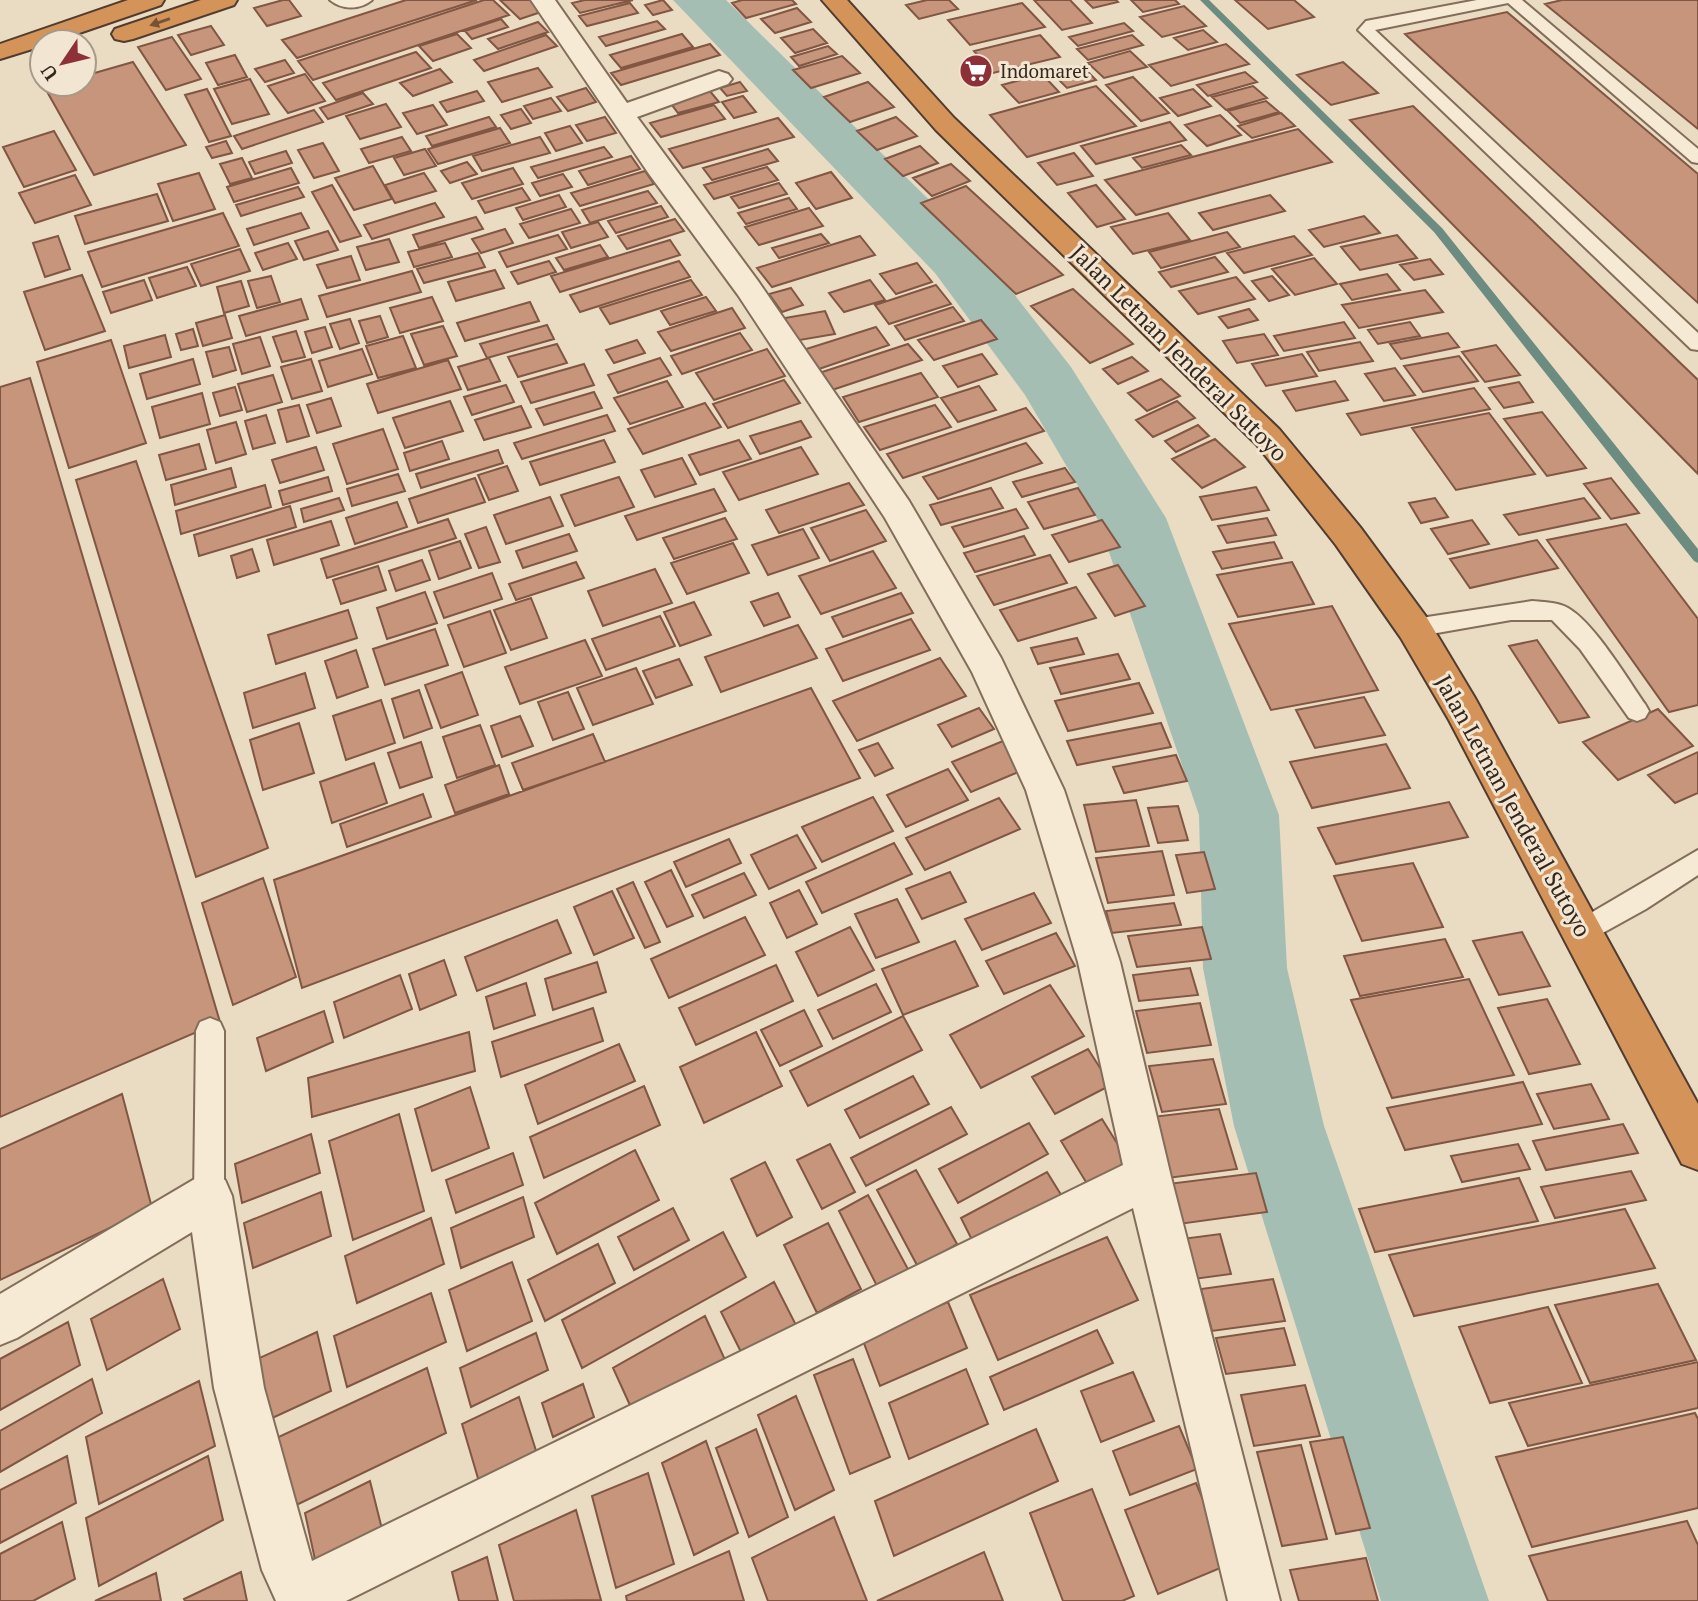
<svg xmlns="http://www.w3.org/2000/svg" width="1698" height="1601" font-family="'PT Serif',serif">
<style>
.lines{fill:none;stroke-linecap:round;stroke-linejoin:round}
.stream{fill:#6c8b81;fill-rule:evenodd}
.river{fill:#a5beb4;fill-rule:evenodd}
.building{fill:#c6957b;stroke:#815643;stroke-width:2}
.lane-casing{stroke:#836d5b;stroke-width:4}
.street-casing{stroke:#836d5b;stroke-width:4}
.highway-casing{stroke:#513c2f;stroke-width:4}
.lane{fill:#f6ead5;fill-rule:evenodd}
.street{fill:#f6ead5;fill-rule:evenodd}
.highway{fill:#d49459;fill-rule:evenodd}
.oneway{fill:#745336}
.labels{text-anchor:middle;stroke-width:6;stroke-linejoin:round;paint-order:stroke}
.far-poi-label{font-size:19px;fill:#34271e;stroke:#f2e6d2;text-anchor:start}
.street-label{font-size:23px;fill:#34271e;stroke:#f2e6d2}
</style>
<rect width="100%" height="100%" fill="#eadcc3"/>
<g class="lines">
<path class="stream" d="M1200,0H1209L1442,228L1698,549V563L1694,561L1434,232Z"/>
<path class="river" d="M673,0H726L977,247L1071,367L1166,518L1279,815L1287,968L1324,1126L1489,1601H1381L1234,1126L1203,968L1199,815L1098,520L1025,395L935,273Z"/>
</g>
<path class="building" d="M283,0H289L301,16L267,26L254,8Z
M406,0H477L297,58L282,40Z
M484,0H493L509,15L313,80L298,61Z
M500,0H533L544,11L520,19Z
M585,0H633L580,13L572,3Z
M663,0L672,10L653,15L645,5Z
M742,0H792L796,4L746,18L732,3Z
M927,0H949L958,9L919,19L906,5Z
M1034,0H1070L1092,23L1062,30Z
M1085,0H1116L1118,2L1093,8Z
M1131,0H1175L1179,4L1143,12Z
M1235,0H1294L1314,17L1268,29Z
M1562,0H1698V129L1545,4Z
M630,3L638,13L587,26L579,16Z
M1022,3L1045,27L970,45L948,20Z
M1184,6L1206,26L1162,37L1140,17Z
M797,8L811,22L775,33L761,19Z
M1507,12L1698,174V303L1405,34Z
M501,19L508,27L472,39L465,31Z
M657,21L665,29L606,46L599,37Z
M538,22L548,32L498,49L488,39Z
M1124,23L1133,31L1078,46L1069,37Z
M211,26L224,45L191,55L178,35Z
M813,29L827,43L795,53L781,38Z
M1203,30L1217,42L1188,50L1174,38Z
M457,34L471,48L433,61L419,46Z
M682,34L693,47L621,68L610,55Z
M546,35L557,46L484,71L474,60Z
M1040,35L1060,57L993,73L974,51Z
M1132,35L1143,45L1088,60L1077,49Z
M172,37L201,79L166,90L138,47Z
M710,44L720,55L621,85L611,73Z
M1226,44L1249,64L1171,86L1149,65Z
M828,46L837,54L799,66L791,57Z
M1130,51L1147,67L1104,78L1088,63Z
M416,52L431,68L336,100L323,83Z
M235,55L247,77L218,85L206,63Z
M842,56L860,73L811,88L793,70Z
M285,60L294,73L265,82L255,69Z
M133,62L186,145L94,175L45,88L58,84H84V76Z
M1343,62L1378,93L1331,105L1297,75Z
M1082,66L1096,80L1067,88L1053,74Z
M538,68L552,87L502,102L488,82Z
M440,69L452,82L413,96L400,83Z
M1245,72L1257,82L1208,96L1197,85Z
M305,74L325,101L288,113L268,86Z
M1042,74L1059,92L1019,103L1002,85Z
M1133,77L1169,113L1141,121L1106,85Z
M250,79L269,114L232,124L214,89Z
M740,82L747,91L727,96L720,88Z
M868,82L894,107L850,122L824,97Z
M1096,86L1136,126L1027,157L990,115Z
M1253,86L1267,98L1226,110L1212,97Z
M586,88L596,102L568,111L557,97Z
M207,89L231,136L209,142L185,95Z
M1193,89L1211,106L1178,116L1160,98Z
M709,90L719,102L678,113L669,101Z
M477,91L484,101L447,112L440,102Z
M363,93L373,104L328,119L320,108Z
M743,96L756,112L734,118L722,102Z
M551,98L561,111L533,119L524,106Z
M1266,101L1279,112L1240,123L1228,111Z
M386,104L401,127L360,139L346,116Z
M433,105L447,125L417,134L403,113Z
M714,105L725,119L661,137L650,123Z
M1413,106L1698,380V474L1350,120Z
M521,109L531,123L511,129L501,115Z
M314,110L323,122L242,149L234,136Z
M1281,113L1295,126L1252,138L1238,126Z
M1220,115L1241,135L1207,146L1185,125Z
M489,117L496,127L432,146L426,136Z
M605,117L616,133L587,141L576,125Z
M896,117L917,136L877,150L857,131Z
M778,118L794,137L683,168L669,149Z
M1170,122L1186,140L1096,164L1081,146Z
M570,126L582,143L556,151L545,133Z
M500,128L510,143L438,164L428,149Z
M1298,129L1332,162L1136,215L1105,180Z
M54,131L76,170L24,187L3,147Z
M402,137L411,151L369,163L361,149Z
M540,137L550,153L482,171L473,156Z
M226,141L232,153L212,158L206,147Z
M323,143L339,171L314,178L298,150Z
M1181,145L1191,155L1142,168L1133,158Z
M920,146L938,163L903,176L885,159Z
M604,147L612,157L538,178L531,167Z
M425,149L436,166L404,175L394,158Z
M768,149L778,161L712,180L703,168Z
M286,151L292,163L255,174L249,162Z
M1074,153L1093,176L1057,185L1038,163Z
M631,156L640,169L588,185L579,171Z
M242,158L252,178L230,184L220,164Z
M467,162L477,174L450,183L441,171Z
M951,164L970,181L932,196L913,178Z
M373,166L392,199L354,210L335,178Z
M767,167L778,180L714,199L704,185Z
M291,168L299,183L234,202L227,187Z
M513,168L523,184L472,199L462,183Z
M645,171L654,184L580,206L571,193Z
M831,172L852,198L816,209L796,183Z
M199,173L215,209L173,221L158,184Z
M424,173L436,191L395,203L385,185Z
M563,174L572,187L540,196L532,183Z
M75,175L91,205L35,223L19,193Z
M779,183L787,194L739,208L731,197Z
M332,185L361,236L340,242L312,192Z
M1096,185L1125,219L1097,227L1068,193Z
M966,186L1063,275L1016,294L921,203Z
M298,187L304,197L241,216L236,205Z
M522,188L530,200L485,213L478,201Z
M648,191L657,203L590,223L582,210Z
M157,194L168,221L85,244L75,216Z
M559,195L566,207L523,220L516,208Z
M1270,195L1285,211L1213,230L1199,213Z
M789,198L797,209L746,224L738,213Z
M435,203L444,217L372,239L364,225Z
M661,206L668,217L616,233L608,221Z
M809,208L823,226L759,245L745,227Z
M571,209L580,223L529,238L520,224Z
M223,213L239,246L102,287L88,252Z
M301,213L309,228L254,245L247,229Z
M1168,213L1190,240L1133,254L1111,227Z
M1364,216L1380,233L1324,247L1309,230Z
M476,217L483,229L419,248L413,235Z
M675,219L684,231L627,249L618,236Z
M598,222L608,237L571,248L562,232Z
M505,229L513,243L481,253L472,239Z
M328,231L338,250L304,260L295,241Z
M1227,232L1240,247L1161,268L1149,252Z
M821,234L829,243L779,258L772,248Z
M558,235L567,249L507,267L499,252Z
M1397,235L1417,258L1360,270L1341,247Z
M58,236L70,269L45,277L33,243Z
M860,236L875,255L772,287L757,268Z
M1294,236L1312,255L1244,273L1227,253Z
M389,239L399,262L366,270L357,247Z
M670,240L680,255L560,292L551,276Z
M288,243L297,259L263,270L255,253Z
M445,243L452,257L414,267L408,252Z
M600,245L608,257L564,270L556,258Z
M240,249L250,271L201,286L191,264Z
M478,253L485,267L424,283L417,269Z
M351,256L360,280L327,288L317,265Z
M1215,257L1228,272L1171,287L1159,272Z
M1314,258L1337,284L1295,295L1272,269Z
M1430,259L1443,274L1414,280L1400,265Z
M549,261L556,272L518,284L511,272Z
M679,261L690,277L580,312L570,295Z
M917,263L932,282L896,294L880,274Z
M187,267L196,286L157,298L149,278Z
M495,270L504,288L456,301L448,282Z
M412,271L421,292L327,317L319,296Z
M1387,274L1400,290L1352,300L1340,284Z
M82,275L105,331L45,350L24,292Z
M271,276L280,302L257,308L248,281Z
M1272,276L1289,295L1269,301L1252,281Z
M1236,277L1255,299L1198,314L1179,291Z
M144,280L152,300L111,313L103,292Z
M691,280L702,295L610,324L600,308Z
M870,280L885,300L844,312L829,293Z
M241,281L249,306L224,313L217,287Z
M936,285L951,304L889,324L875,305Z
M791,288L803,305L782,312L769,294Z
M1073,289L1133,344L1090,363L1031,306Z
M1425,290L1443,312L1359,328L1342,305Z
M432,297L443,321L400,333L390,308Z
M706,297L716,311L670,325L661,311Z
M301,299L308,319L246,336L239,316Z
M530,302L539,321L465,341L457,323Z
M953,307L964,321L905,340L895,326Z
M732,308L745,328L671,351L658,332Z
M1249,309L1258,320L1228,328L1219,317Z
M825,311L835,334L794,341L785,318Z
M225,315L232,338L203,346L196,323Z
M380,316L388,337L367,343L359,321Z
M350,319L359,343L340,349L330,324Z
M981,320L997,339L934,360L918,340Z
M1344,322L1355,338L1284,351L1274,336Z
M1410,322L1420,336L1378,344L1368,330Z
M547,325L554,339L487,358L480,344Z
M443,326L457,356L424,365L411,334Z
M325,327L332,347L312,353L305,332Z
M876,327L889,345L816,370L803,350Z
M193,329L198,346L181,350L176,334Z
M296,331L305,357L282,362L273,337Z
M740,333L752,350L682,374L671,356Z
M1448,333L1459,347L1401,359L1390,344Z
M1264,334L1278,355L1237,363L1223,341Z
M165,335L171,357L129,368L124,346Z
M403,336L416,368L378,378L366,346Z
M260,337L270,366L242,374L233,344Z
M111,340L146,443L69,468L37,362Z
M637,340L645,353L614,363L606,350Z
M1360,342L1373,361L1319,371L1307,352Z
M557,344L567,363L518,377L508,357Z
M908,344L922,360L829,391L816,374Z
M1496,345L1520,375L1485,382L1462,352Z
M229,347L236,370L213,377L206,352Z
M362,349L372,374L328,387L319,361Z
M767,349L785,376L714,400L696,373Z
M982,354L997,374L958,387L943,366Z
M1302,354L1317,376L1266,386L1252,364Z
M1459,356L1478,381L1423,392L1404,366Z
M1132,357L1148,371L1118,384L1103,369Z
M489,358L500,381L468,390L458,367Z
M660,358L671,375L618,393L608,375Z
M193,359L200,384L147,399L140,374Z
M311,359L322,391L292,399L281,367Z
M448,360L461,389L378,413L367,384Z
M584,364L594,385L531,403L521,382Z
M1395,368L1415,395L1384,401L1365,374Z
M921,373L938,397L859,422L843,397Z
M273,375L282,402L247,412L238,384Z
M30,378L220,1022L0,1117V387Z
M1161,379L1180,396L1147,411L1128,393Z
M784,380L800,403L728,428L713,404Z
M667,381L683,407L630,424L614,398Z
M1335,381L1348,400L1296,411L1283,391Z
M1519,382L1533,402L1504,408L1489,388Z
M506,385L514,402L472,415L464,397Z
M979,386L996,410L958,422L941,398Z
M235,387L242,410L220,416L213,393Z
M1474,388L1490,409L1361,435L1347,414Z
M594,392L602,408L544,425L536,409Z
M202,393L210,424L160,438L152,407Z
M331,398L341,426L317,433L307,405Z
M450,401L463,431L405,448L393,418Z
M1177,401L1195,418L1153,437L1136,420Z
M705,403L721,427L643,454L628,429Z
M299,405L309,436L287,442L278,410Z
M935,405L951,427L880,450L864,427Z
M521,406L531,427L484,440L475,420Z
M1026,408L1044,431L903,478L887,454Z
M1542,412L1586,468L1547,476L1504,419Z
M1489,413L1535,474L1456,490L1412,428Z
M266,415L275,443L253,449L245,421Z
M607,415L615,431L522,459L514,443Z
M801,421L811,437L760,454L750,436Z
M236,422L246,454L216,463L207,430Z
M1198,425L1209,436L1176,452L1165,441Z
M383,429L398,469L347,484L333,444Z
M1215,439L1245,467L1202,488L1172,459Z
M604,440L615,462L540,485L530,462Z
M739,440L751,459L700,475L689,455Z
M442,441L449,459L410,471L404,453Z
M1026,443L1042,463L938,499L923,477Z
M199,444L206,469L166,480L159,455Z
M316,447L324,470L280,483L272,460Z
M801,447L818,474L739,500L723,472Z
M498,450L503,463L421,488L416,474Z
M682,458L696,484L655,497L641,470Z
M136,461L268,848L196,877L76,480Z
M507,466L518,491L489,500L478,475Z
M231,468L236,487L175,505L171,485Z
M1065,468L1075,482L1022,497L1013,482Z
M398,474L405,491L352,506L347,489Z
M328,477L332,491L283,505L279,491Z
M619,477L634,507L575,526L561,495Z
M475,478L485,502L418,523L409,499Z
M1611,478L1639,513L1611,519L1584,484Z
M849,483L864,505L779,533L766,510Z
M265,485L271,507L181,534L176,511Z
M1256,487L1269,510L1212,520L1200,497Z
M991,488L1003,508L941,525L930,505Z
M1078,488L1095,515L1044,529L1028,502Z
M714,489L726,511L637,540L625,516Z
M550,497L563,526L506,544L494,515Z
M339,498L344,510L304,522L301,509Z
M1435,498L1448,517L1421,523L1409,503Z
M1584,498L1600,518L1519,535L1504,515Z
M397,502L407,527L355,544L346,518Z
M290,506L296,527L199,556L194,535Z
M1016,509L1028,528L964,547L952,527Z
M866,510L886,541L830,561L811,528Z
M725,518L737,539L674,559L663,538Z
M1267,518L1276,535L1227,543L1218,526Z
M448,519L456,538L327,578L321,559Z
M1102,520L1120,547L1069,562L1052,535Z
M1472,520L1489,544L1448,554L1431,529Z
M331,521L339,545L274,565L267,540Z
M1626,524L1698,619V705L1669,712L1547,540Z
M486,527L500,562L479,568L465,534Z
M803,529L819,558L768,575L752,545Z
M569,534L577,551L523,568L516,551Z
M1024,536L1035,555L975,572L964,553Z
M1537,540L1558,568L1470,588L1450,559Z
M460,541L471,568L439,579L429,551Z
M1274,542L1282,558L1222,569L1213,552Z
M733,543L749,573L687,594L671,563Z
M252,549L259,571L237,578L231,556Z
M873,551L896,588L821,614L799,576Z
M1050,555L1067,583L994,605L977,576Z
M422,560L430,580L396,591L389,571Z
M576,562L584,578L516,600L509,584Z
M1292,562L1314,604L1238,617L1217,575Z
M1118,565L1145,606L1115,616L1088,574Z
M378,566L386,590L341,604L333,580Z
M655,569L672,603L603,626L588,591Z
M492,573L502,599L444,618L434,592Z
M1076,587L1096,618L1018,641L1000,610Z
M425,592L437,623L387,639L377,608Z
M778,593L790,617L764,626L751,602Z
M901,593L913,613L843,637L832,617Z
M531,598L547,638L511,650L494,610Z
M694,602L711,635L680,646L664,612Z
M1332,606L1378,690L1271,710L1229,624Z
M348,610L357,638L276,664L268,635Z
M490,611L506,653L464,667L448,625Z
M660,616L675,646L606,670L592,639Z
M911,619L930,650L843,681L826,649Z
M798,625L817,658L721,692L705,657Z
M435,629L448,665L385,685L373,649Z
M1077,638L1084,654L1038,664L1031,648Z
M585,640L602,676L520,704L505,667Z
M1537,640L1589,717L1559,723L1509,646Z
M356,650L368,687L337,698L325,661Z
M1118,654L1130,679L1061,694L1050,668Z
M940,658L966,696L857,741L833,701Z
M679,659L692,685L656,698L643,671Z
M636,668L653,704L593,725L577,688Z
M462,672L478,715L441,728L425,685Z
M305,673L315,708L253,728L244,693Z
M1139,683L1153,713L1068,731L1055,701Z
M811,688L860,778L302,988L274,880Z
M419,690L432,728L404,738L392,699Z
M568,692L584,729L553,740L538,702Z
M1364,697L1385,735L1315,748L1296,710Z
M381,700L395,743L346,760L333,716Z
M979,708L994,729L952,747L938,725Z
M1658,709L1693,746L1618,780L1583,742Z
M520,716L533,746L502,757L491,726Z
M299,723L314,773L263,790L250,740Z
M1161,723L1171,747L1077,765L1067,741Z
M480,725L495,765L457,778L443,737Z
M593,734L605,762L523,790L512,763Z
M1003,741L1023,770L971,792L952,762Z
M421,742L432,777L400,788L388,753Z
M878,743L893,768L875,776L859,750Z
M1386,744L1410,788L1312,808L1290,762Z
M1698,752V793L1675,803L1648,775Z
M1176,755L1187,781L1124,793L1113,767Z
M374,763L387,803L332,823L320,782Z
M499,765L509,794L455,813L445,785Z
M948,769L968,800L906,827L887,795Z
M423,794L431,817L347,847L340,824Z
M873,797L893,831L822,862L802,827Z
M999,798L1020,829L925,870L906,838Z
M1136,800L1149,846L1096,852L1084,805Z
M1449,802L1468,837L1336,864L1318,828Z
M1178,806L1188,840L1158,843L1148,808Z
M797,835L816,868L769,889L751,855Z
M729,839L741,863L686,887L674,862Z
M894,843L912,874L822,913L806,882Z
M1162,851L1174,895L1108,903L1096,858Z
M1204,852L1215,889L1187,893L1176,855Z
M1413,863L1443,927L1362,941L1334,876Z
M671,870L693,916L667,927L645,882Z
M950,872L966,902L922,919L906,889Z
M744,873L756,895L704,918L692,895Z
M263,878L296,977L233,1005L202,903Z
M633,882L660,942L645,948L617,889Z
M799,890L817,924L787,938L770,903Z
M612,891L634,938L594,955L574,907Z
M1034,893L1051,923L982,950L965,919Z
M897,899L919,942L876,958L855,914Z
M1174,903L1181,925L1112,933L1106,911Z
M745,917L765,955L669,998L651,959Z
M557,920L571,953L477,991L465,957Z
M850,927L874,970L818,996L796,952Z
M1202,927L1211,959L1137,967L1128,936Z
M1522,932L1550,986L1499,995L1473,941Z
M1056,933L1075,966L1004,994L986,961Z
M1445,939L1463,977L1360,996L1344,956Z
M955,941L978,986L903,1015L882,969Z
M444,960L456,995L420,1010L409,974Z
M597,962L606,992L553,1010L545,979Z
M776,965L793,1001L696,1045L679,1008Z
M1190,968L1198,995L1139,1001L1133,975Z
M400,975L412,1009L344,1038L334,1002Z
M1469,979L1514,1075L1392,1098L1351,1000Z
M526,983L535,1015L494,1029L486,997Z
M876,984L891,1012L833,1039L818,1010Z
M1050,985L1084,1036L981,1088L950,1035Z
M1547,999L1580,1064L1529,1074L1498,1008Z
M1200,1003L1211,1045L1147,1053L1136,1011Z
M593,1008L603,1041L501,1077L492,1042Z
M804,1010L822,1046L780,1066L761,1030Z
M324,1011L333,1042L266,1071L257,1038Z
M903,1016L922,1050L808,1106L790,1071Z
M469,1032L475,1071L312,1117L308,1078Z
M756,1032L782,1086L704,1123L680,1067Z
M619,1044L635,1081L538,1124L525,1085Z
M1088,1049L1111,1085L1055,1114L1032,1077Z
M1213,1059L1226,1104L1162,1112L1149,1066Z
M913,1076L929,1104L860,1138L845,1110Z
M1523,1082L1542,1124L1405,1150L1387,1108Z
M1591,1084L1609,1119L1554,1129L1537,1094Z
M644,1086L660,1125L544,1178L530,1137Z
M470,1087L489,1148L432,1171L415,1109Z
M122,1094L152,1208L0,1280V1149Z
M951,1107L967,1134L866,1186L851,1158Z
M1219,1109L1237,1169L1168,1178L1152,1117Z
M399,1114L424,1211L353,1240L329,1141Z
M1102,1119L1130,1164L1089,1187L1061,1141Z
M1029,1123L1048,1154L958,1203L939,1169Z
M1623,1124L1638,1153L1546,1170L1533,1141Z
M311,1134L320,1173L242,1203L235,1164Z
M830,1144L855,1192L822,1209L797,1160Z
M1518,1144L1530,1169L1462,1182L1451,1156Z
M635,1150L659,1200L557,1254L535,1203Z
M513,1153L523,1185L456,1213L446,1180Z
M765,1162L792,1217L757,1236L731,1179Z
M916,1170L957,1244L918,1267L877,1190Z
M1631,1171L1646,1200L1555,1218L1541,1187Z
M1047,1172L1063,1198L975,1246L961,1218Z
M1256,1173L1267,1212L1179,1224L1168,1184Z
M1519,1178L1538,1221L1375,1252L1359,1209Z
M321,1192L331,1236L253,1268L244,1223Z
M868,1195L909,1271L878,1288L839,1211Z
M523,1197L534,1237L461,1268L451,1228Z
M673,1208L689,1240L634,1270L618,1237Z
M1625,1209L1655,1268L1414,1316L1389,1255Z
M431,1218L444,1264L357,1303L345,1256Z
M828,1223L861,1289L817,1313L784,1245Z
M723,1232L746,1277L582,1368L562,1320Z
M1220,1234L1231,1274L1194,1279L1182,1239Z
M1107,1237L1138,1300L998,1360L970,1295Z
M598,1244L615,1283L545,1321L528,1280Z
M512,1262L532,1321L467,1351L449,1290Z
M163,1279L180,1329L107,1370L91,1319Z
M1273,1279L1285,1321L1212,1331L1201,1289Z
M774,1282L798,1329L745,1360L721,1312Z
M1658,1284L1696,1360L1590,1383L1555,1305Z
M431,1293L446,1342L347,1387L334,1336Z
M948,1302L967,1348L880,1386L862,1338Z
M1548,1307L1582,1383L1490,1403L1459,1327Z
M705,1316L726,1362L634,1414L613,1368Z
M68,1322L80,1365L0,1410V1359Z
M1284,1328L1295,1365L1226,1374L1216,1338Z
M1097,1330L1113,1363L1004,1410L990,1377Z
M317,1332L331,1391L257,1425L244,1365Z
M536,1333L548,1370L471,1407L460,1368Z
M853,1359L890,1457L850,1474L814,1375Z
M1698,1362V1408L1528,1446L1509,1403Z
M427,1368L446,1433L288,1509L272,1440Z
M966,1369L988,1424L909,1459L889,1403Z
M1133,1372L1154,1421L1101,1442L1081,1391Z
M92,1379L102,1413L0,1472V1431Z
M199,1381L215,1446L99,1504L86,1437Z
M583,1384L594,1417L553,1437L542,1403Z
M1305,1385L1320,1436L1254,1446L1241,1395Z
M796,1396L834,1490L795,1510L758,1415Z
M519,1397L538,1457L480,1485L462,1424Z
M1695,1413L1698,1419V1508L1532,1547L1496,1457Z
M1179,1426L1197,1469L1130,1495L1113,1451Z
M756,1429L788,1517L749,1537L716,1448Z
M1036,1429L1058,1481L894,1556L875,1501Z
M1343,1437L1370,1528L1336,1534L1310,1442Z
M706,1441L738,1533L694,1555L662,1463Z
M1301,1445L1327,1539L1282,1546L1257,1452Z
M67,1456L76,1503L0,1543V1490Z
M208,1456L223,1520L99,1586L86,1518Z
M648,1473L674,1564L616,1588L592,1496Z
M370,1481L384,1537L317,1569L305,1513Z
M1196,1483L1230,1564L1158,1594L1125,1510Z
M1092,1489L1134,1596L1122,1601H1063L1030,1513Z
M576,1510L601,1600L514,1601L499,1545Z
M834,1517L867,1601H768L752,1558Z
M1687,1521L1698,1545V1601H1548L1529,1556Z
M62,1522L75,1579L33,1601H0V1554Z
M729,1551L744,1601H627L626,1596Z
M984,1552L1003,1601H877Z
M487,1557L498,1601H459L452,1572Z
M1366,1558L1378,1601H1299L1290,1570Z
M241,1572L247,1601H185L184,1599Z
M156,1573L161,1601H95Z"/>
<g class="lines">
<defs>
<path id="lane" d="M330,0H372C360,10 342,10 330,0Z
M1477,0H1522L1698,149V163L1692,162L1508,3L1375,30L1698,333V350L1691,349L1358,30L1366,21Z
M1532,601C1543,602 1554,602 1564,606C1591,617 1628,680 1645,704L1649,711L1645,718L1637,721L1629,718L1580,649L1552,620H1511L1414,637L1406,634L1403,628L1406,622L1414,619Z
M1698,850V875L1646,909L1590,940L1581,944L1572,940L1568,932L1572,924Z
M210,1018L220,1022L224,1031V1196L219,1206L209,1211L199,1206L194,1196L196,1031L200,1022Z"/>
<path id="street" d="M531,0H555L627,103L719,71L728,74L732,79L728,84L637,117L758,281L909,501L1001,658L1064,790L1120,962L1171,1177L1280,1601H1228L1133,1208L346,1601H276L262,1570L214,1388L192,1232L17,1338L0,1345V1294L193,1180L209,1173L225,1180L232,1196L264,1388L312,1561L1123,1165L1078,962L1026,790L972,672L885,518L738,295L649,174Z"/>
<path id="highway" d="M128,0H164L161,5L53,42H42V46L0,59V44Z
M201,0H237L234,5L133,39L124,41L115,39L112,34L115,29Z
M822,0H847L954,118L1279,429L1360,527L1427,618L1475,698L1698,1104V1170L1682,1164L1449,720L1401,638L1336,545L1257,445L936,130Z"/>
</defs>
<use href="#lane" class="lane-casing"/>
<use href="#street" class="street-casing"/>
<use href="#highway" class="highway-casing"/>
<use href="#lane" class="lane"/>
<use href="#street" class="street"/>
<use href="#highway" class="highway"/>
</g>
<defs><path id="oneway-solid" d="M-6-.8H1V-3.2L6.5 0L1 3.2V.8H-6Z" transform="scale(1.75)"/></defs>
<use class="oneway" href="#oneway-solid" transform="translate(160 22) rotate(161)"/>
<defs>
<symbol id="supermarket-disc" viewBox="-11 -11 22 22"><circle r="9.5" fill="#8e3038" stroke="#f2e6d2"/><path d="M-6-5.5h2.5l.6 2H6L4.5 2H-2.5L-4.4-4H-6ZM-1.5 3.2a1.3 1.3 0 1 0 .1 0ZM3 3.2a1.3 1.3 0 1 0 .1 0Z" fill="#fff"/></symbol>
</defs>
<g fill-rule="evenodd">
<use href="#supermarket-disc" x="957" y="52" width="38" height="38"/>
</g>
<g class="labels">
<g class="far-poi-label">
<text x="1000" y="78">Indomaret</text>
</g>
<g class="street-label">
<text transform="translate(1179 353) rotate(45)" y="8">Jalan Letnan Jenderal Sutoyo</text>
<text transform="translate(1513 806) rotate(61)" y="8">Jalan Letnan Jenderal Sutoyo</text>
</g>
</g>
<g transform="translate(63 63) rotate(235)"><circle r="33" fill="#f2e6d2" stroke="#a69a8a" stroke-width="2"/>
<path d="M0-5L12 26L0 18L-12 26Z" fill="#8e3038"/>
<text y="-10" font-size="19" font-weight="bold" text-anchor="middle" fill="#34271e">U</text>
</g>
</svg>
